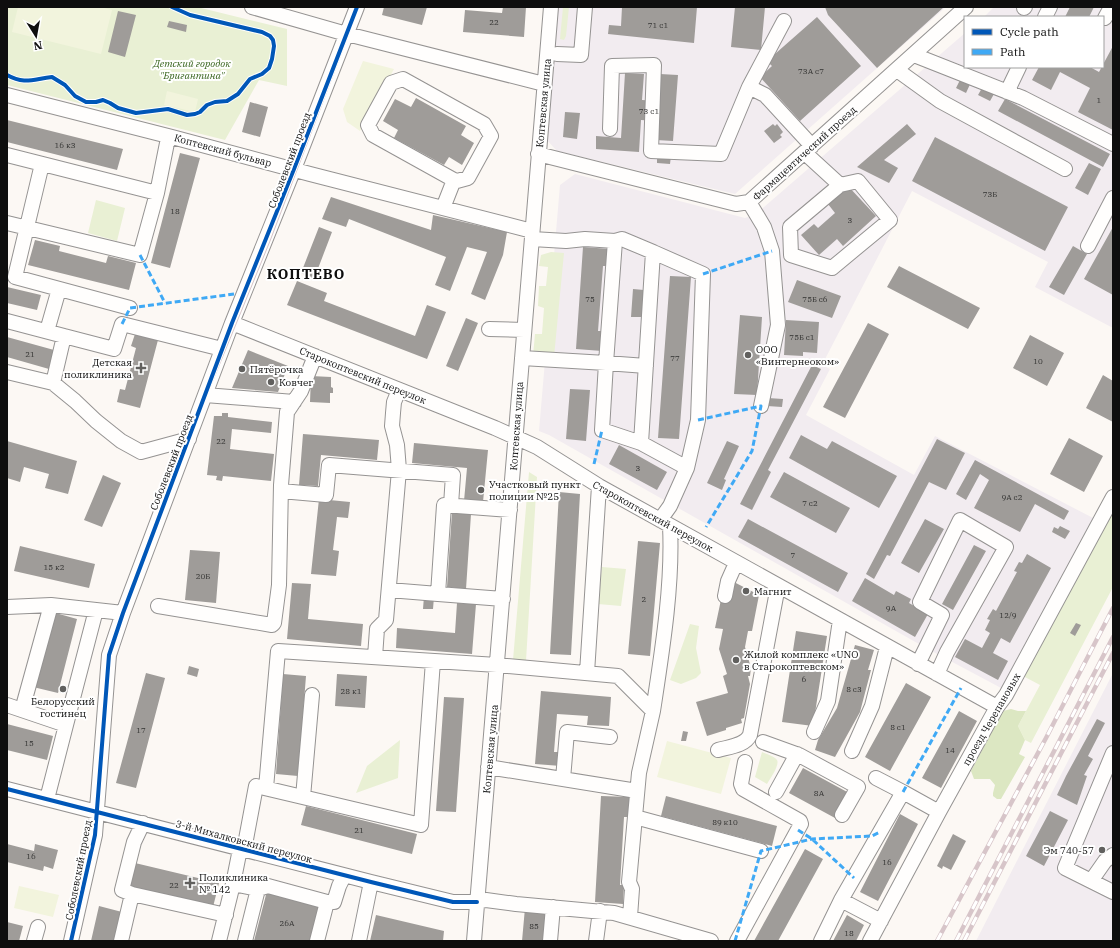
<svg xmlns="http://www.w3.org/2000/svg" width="1120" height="948" font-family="'IBM Plex Serif',serif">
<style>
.industrial{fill:#f2ecf0}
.green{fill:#e9f0d4}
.forest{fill:#dce7c2}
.pitch{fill:#f2f4dd}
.building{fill:#9f9c99}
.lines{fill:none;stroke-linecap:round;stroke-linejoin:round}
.minor-casing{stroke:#959392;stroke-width:16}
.minor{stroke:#fffefd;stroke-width:14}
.tram{stroke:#d7c5c9;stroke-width:1}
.rail-casing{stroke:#d7c5c9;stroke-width:4.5}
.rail{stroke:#fff;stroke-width:3;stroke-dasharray:9;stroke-linecap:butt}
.quiet{stroke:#3fa9f5;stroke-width:3;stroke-dasharray:6 3;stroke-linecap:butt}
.cycleway-casing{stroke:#fff;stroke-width:6}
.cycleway{stroke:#0057b8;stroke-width:4}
.poi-dot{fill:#61605e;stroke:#fff;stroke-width:1.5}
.labels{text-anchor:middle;stroke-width:4;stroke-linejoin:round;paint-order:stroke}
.number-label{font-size:8px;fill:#323231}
.park-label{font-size:10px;font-style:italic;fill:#39651f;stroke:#fff}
.street-label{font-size:10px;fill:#0e0e0e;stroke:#fff}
.poi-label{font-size:10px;fill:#0e0e0e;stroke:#fff;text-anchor:start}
.district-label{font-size:14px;font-weight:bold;letter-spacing:1px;fill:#0e0e0e;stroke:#fff}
</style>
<rect width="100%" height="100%" fill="#fcf8f4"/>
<path class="industrial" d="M557,7H946L735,194L557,151L546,139Z
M994,7H1113V328L1035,287L1048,262L912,191L822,365L830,369L806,415L914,475L935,436L1095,519L1003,689L926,648L549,435L539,431L560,185L575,174L745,218L756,214L965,33V67H1103V17H984Z
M1113,673V941H976Z"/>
<path class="green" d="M7,7H197L287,29V86L259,80L225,140L7,85Z
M563,7H569L566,36L564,40L560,39Z
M96,200L125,208L117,241L88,233Z
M551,252L564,253L554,357L533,356L535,334H542L544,308L538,306L539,286H546L548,267L539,266L541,255Z
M529,472L537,477L526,661L513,660Z
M1112,512H1113V587L1031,743L1025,740L1018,726L1040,685L1023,676Z
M602,567L626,569L621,606L598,604Z
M690,624L699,626L696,648L701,673L696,678L681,684L670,680Z
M400,740L398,778L356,793L367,766Z
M762,752C766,754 774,756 777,760C780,765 770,779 767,784L755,777Z"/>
<path class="forest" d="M1011,709L1018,711H1026L1018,726L1025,740L1019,754L1025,757L1001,799H997L993,796V793L995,785L990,779H974L971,771L1003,711Z"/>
<path class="pitch" d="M18,7H100L112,10L101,54L12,32Z
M363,61L394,69L360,131L347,122L343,109Z
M167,91L198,99L195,112L164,105Z
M667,741L731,758L721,794L657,777Z
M19,886L59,895L53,917L14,908Z"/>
<path class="building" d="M384,7H427L422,25L382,15Z
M503,7H526L524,37L463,32L465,10L502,13Z
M622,7H697L694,43L608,34L609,25L621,26Z
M735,7H765L761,50L731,47Z
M825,7H944L877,68L828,15Z
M1070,7H1094L1089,17H1065Z
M118,11L136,15L125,57L108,52Z
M817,17L861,66L800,121L760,77L772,66L767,61Z
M169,21L187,25L186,32L167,27Z
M1113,46V130L1078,112L1090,88L1060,72L1051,90L1032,80L1039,67H1090L1099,72Z
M625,73L644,74L642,100L659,101L660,74L678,75L673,141L656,140L657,121L641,120L639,152L596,149V136L621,138Z
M962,76L972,80L966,93L956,88Z
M982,88L994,94L990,101L978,95Z
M416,98L466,126L461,135L474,143L462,165L449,157L444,165L394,138L398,130L383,121L395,99L411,107Z
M1005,99L1110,154L1103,167L998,111Z
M250,102L268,107L260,137L242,132Z
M565,112L580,113L577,139L563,137Z
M7,120L123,149L117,170L7,142Z
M773,124L775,126L777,124L783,132L780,135L782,137L774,143L764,131Z
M907,124L916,134L884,160L898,168L889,183L857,167Z
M935,137L1068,207L1045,251L912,181Z
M180,153L200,158L170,268L151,263Z
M657,155L671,156L670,164L657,163Z
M1089,163L1101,169L1088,195L1075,188Z
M848,186L876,216L843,246L837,239L819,255L801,235L814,224L818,228L835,213L828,204Z
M331,197L431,230L433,215L507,232L503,255L485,300L471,294L487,252L467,247L450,291L435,285L446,257L349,219L346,227L322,219Z
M319,227L332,232L314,279L301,273Z
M1113,227V295L1084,279Z
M35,240L60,246L59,251L106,263L108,256L136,263L129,290L28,265Z
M1073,246L1087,254L1064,295L1049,287Z
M583,247L610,249L609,266H603L598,331H604L602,351L576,349Z
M899,266L980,308L968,329L887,287Z
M670,276L691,277L679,439L658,438Z
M797,280L841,296L832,318L788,302Z
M297,281L327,293L324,301L415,336L427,305L446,312L427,359L287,305Z
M7,287L41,295L37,310L7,303Z
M633,289L644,290L642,317H631Z
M740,315L762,317L757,395L734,394Z
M466,318L478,323L458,371L446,366Z
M786,320L819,322L817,353L803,352V356L784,355Z
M868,323L889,334L845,418L823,407Z
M135,334L158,340L140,408L117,402L120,389L125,390L136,348L131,346Z
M1030,335L1064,353L1047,386L1013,368Z
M7,337L54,350L49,369L7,357Z
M248,350L288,366L278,392L232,388Z
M812,365L821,369L768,470L771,472L752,510L740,504Z
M1103,375L1113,381V422L1086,408Z
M311,376L331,377V387L333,388V393H330V403L310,402Z
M570,389L590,390L586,441L566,439Z
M768,398L783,399L782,407L767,406Z
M222,413H228V417L272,422L271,433L232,429L230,449L274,454L271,481L223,476L222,481L216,480L217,476L207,475L214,416H222Z
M303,434L379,440L377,460L321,455L318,486L299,485Z
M801,435L827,449L832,441L897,476L879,508L789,458Z
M1069,438L1103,456L1084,492L1050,474Z
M937,439L965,453L946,490L929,482L890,556L887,555L874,579L866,574Z
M7,441L77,461L68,494L45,488L49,474L24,467L20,482L7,478Z
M727,441L739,446L724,479L726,480L722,490L707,483Z
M414,443L488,450L483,502L464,501L467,468L412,463Z
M619,445L667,472L657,490L609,464Z
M975,460L1069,511L1064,520L1035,504L1020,532L974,508L989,480L980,474L966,500L956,494Z
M784,472L850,508L836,533L770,497Z
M103,475L121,483L102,527L84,520Z
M559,492L580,494L571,655L550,654Z
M319,499L350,502L348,518L337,517L333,550L339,551L336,576L311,574Z
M452,512L471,514L466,589L447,587Z
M748,519L848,573L838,592L738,537Z
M925,519L944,529L919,573L901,563Z
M1060,526L1070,531L1065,539L1052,532L1054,527L1058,529Z
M638,541L660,543L650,656L628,654Z
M974,545L986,551L953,610L942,604Z
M20,546L95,564L89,588L14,571Z
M190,550L220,552L216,603L185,600Z
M1027,554L1051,568L1010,643L1001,638L993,653L1008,661L998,680L955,657L965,639L982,648L990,633L985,630L990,620L987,619L993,609L996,611L1017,572L1014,571L1019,562L1022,563Z
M865,578L894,595L896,591L911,599L909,603L928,614L915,637L852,601Z
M732,581L759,595L752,631H748L745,647L751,668L750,676H748L750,684L744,718L741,719L742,723L726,728V730L707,736L696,702L728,693L723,676L727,674L719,649L723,629L715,628L722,595Z
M292,583L311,584L308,619L363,624L361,646L287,639Z
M424,596L434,597L433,609H423Z
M457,603L476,604L472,654L396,648L397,628L455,633Z
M52,612L77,619L58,693L33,687Z
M1076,623L1081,625L1075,636L1070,633Z
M796,631L827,636L813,726L782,722Z
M855,645L874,650L868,670H871L860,712L835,757L815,750L818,740L837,708Z
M189,666L199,669L197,677L187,674Z
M146,673L165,678L136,788L116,783Z
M283,674L306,676L298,776L276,774Z
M337,674L367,676L365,708L335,706Z
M906,683L931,697L890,771L865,757Z
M541,691L611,697L609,726L587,725L588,716L557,714L554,752H562L561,766L535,764Z
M444,697L464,698L456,812L436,811Z
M959,711L977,721L941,788L922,778Z
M1097,719L1105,723L1088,756L1093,759L1084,775L1087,776L1077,805L1057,795L1066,776Z
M7,724L53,736L47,760L7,750Z
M683,731L688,732L686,741H681Z
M803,768L849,793L835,818L789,793Z
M601,796L630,797L628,817H624L620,885H624L623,904L595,902Z
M666,796L777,826L772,846L661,816Z
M306,806L417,834L412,854L301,825Z
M1050,811L1068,820L1044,866L1026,856Z
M900,814L918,824L878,901L860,892Z
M953,834L966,841L951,870L943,866L942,869L937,866Z
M7,844L34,851L35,844L58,850L53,869L44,866L43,871L7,862Z
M805,849L823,859L778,941H754Z
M135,863L219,883L213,907L130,886Z
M267,891L320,904L310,941H254Z
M99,906L122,912L115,941H91Z
M525,908L546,910L543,941H522Z
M376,915L444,931L443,941H393L387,940L386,941H370Z
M847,915L864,925L856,941H833Z
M7,922L23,926L19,941H7Z"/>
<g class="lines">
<defs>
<path id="minor" d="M252,7L343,33L544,84
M1024,8L1025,7
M1045,17L1050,7
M1105,18L1111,7
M557,54L581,55L585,7
M914,55L1023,98L1113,144
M897,70L940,101L1065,169
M749,87L784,21
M1007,92L1019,67
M7,95L172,137L310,174L532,231
M610,129L612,66L654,65L651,151L721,154L749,87L765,95L812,146
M805,153L840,185L858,181L890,220L832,268L791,255L790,227L840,185
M538,154L736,204L749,202L966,7
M7,155L157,193
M42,164L15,277L130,308
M749,202L764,227L772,251L778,325L761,406
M443,208L454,180L373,135L368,125L391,83L403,79L484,124L491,136L468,178L457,181L454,180
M7,223L140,255L157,193L167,143L172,137
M532,239L566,241L585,239L615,241L622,239L653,252L641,443L687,468L670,506L660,520
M1088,246L1113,198
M653,252L703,274L698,420L687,468
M7,321L64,336L53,383L7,372
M232,323L495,428L537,447L599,486L997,707
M489,329L524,330
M47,331L59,289
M64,336L114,349L122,324L222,349
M522,358L606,363L615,241
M53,383L75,401L96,421L121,441L141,452L189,439
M205,395L294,402
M641,443L602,430L606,363L646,366
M281,491L326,495L329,465L453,475L451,505
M389,590L438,594
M725,596L728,581L736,563
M503,599L438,594L444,505L510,510
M158,606L272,625L274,623L279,585L281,485L287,412L301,391L315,356
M7,607L51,605L123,613
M375,657L377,629L386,620L399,470L397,445L392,426L393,413L394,402L399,390
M918,664L942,615L920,602L960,520L1006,547L947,652L937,674
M587,673L599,486
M7,705L66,725L47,799
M22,710L51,605
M653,711C662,652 673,585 670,526
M66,725L96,610
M814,732L828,701L840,620
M763,742L799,755L858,787L842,815
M718,750C728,747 745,746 750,735L778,586
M852,751L872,706L887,647
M1113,753L1065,868L1113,892
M488,767L637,791
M876,778L903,792
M563,779L567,732L610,737
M266,788L278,651L497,665L618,676L653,711L639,773L629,882L632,889L630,917
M7,789L371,882L453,902H477L486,900L516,904L614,913L711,941
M776,792L797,754
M303,797L312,695
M635,817L761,851
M143,823L134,842L122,890L132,894L226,915
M244,850L256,786L421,825L433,661
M1091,881L1105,861L1113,855
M233,884L258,889L268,886L327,902
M841,900L903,792L939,812
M34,941L38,927
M71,941L95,835L109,655L123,613L232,323L294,169L357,7
M121,941L132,894
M219,941L233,884L240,849
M245,941L258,889
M317,941L327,902H334L339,886L344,876
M359,941L371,882
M474,941L551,7
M550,941L553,907
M596,941L600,911
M737,941L801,824L800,821L743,789L741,784L745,762
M821,941L841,900L881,921
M870,941L939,812L997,707L1006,695L1113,497"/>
</defs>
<use href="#minor" class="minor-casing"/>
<use href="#minor" class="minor"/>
<path class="tram" d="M242,293L285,187
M73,941L95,844L99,812L108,669L113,644L207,395L270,241L359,7"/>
<defs>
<path id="rail" d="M937,941L1046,738L1113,608
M956,941L1113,637
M964,941L1113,653"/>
</defs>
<use href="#rail" class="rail-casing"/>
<use href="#rail" class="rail"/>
<path class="quiet" d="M140,255L165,303
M703,274L772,251
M122,324L130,308L234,294
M698,420L761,406L752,451L706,527
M594,464L602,430
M903,792L961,688
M798,830L812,839L854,878
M735,941L761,851L812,839L872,836L880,832"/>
<defs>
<path id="cycleway" d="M7,75C25,85 33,79 52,77L65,85L75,96L86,102H96L103,100L110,103L118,108L136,113L168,109L187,115L195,114L200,112L207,105L215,102L227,101L238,94L250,79L262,74L269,68L272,59L274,46L273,40L270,36L262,32L190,15L172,7
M7,789L371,882L453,902H477
M71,941L95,835L109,655L123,613L232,323L294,169L357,7"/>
</defs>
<use href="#cycleway" class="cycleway-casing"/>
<use href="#cycleway" class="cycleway"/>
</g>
<g class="poi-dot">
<circle cx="748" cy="355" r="4"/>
<path d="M139 362h4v4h4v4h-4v4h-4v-4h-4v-4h4z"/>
<circle cx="242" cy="369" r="4"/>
<circle cx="271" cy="382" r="4"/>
<circle cx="481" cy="490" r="4"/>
<circle cx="746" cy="591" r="4"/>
<circle cx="736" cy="660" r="4"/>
<circle cx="63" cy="689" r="4"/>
<circle cx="1102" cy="850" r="4"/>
<path d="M188 877h4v4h4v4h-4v4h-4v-4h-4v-4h4z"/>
</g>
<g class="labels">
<g class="number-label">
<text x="494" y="25">22</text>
<text x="658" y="28">71 с1</text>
<text x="811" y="74">73А с7</text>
<text x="1099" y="103">1</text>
<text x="649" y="114">73 с1</text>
<text x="65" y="148">16 к3</text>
<text x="990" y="197">73Б</text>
<text x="175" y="214">18</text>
<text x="850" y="223">3</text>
<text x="590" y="302">75</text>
<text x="815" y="302">75Б с6</text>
<text x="802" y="340">75Б с1</text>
<text x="30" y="357">21</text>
<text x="675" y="361">77</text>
<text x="1038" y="364">10</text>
<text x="221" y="444">22</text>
<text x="638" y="471">3</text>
<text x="1012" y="500">9А с2</text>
<text x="810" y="506">7 с2</text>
<text x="793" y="558">7</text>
<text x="54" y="570">15 к2</text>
<text x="203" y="579">20Б</text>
<text x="644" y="602">2</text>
<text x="891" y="611">9А</text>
<text x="1008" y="618">12/9</text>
<text x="804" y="682">6</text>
<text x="854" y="692">8 с3</text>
<text x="351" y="694">28 к1</text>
<text x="898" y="730">8 с1</text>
<text x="141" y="733">17</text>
<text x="29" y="746">15</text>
<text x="950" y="753">14</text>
<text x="819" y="796">8А</text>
<text x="725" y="825">89 к10</text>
<text x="359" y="833">21</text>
<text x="31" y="859">16</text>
<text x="887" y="865">16</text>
<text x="174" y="888">22</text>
<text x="287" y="926">26А</text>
<text x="534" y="929">85</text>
<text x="849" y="936">18</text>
</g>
<g class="park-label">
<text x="192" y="67">Детский городок<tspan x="192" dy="12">"Бригантина"</tspan></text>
</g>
<g class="street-label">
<text transform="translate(543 103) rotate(-85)" y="4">Коптевская улица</text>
<text transform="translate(223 150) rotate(15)" y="4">Коптевский бульвар</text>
<text transform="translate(804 153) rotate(-42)" y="4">Фармацевтический проезд</text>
<text transform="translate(289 160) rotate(-69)" y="4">Соболевский проезд</text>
<text transform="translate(363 375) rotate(22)" y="4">Старокоптевский переулок</text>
<text transform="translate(516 426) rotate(-86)" y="4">Коптевская улица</text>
<text transform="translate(171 462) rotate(-69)" y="4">Соболевский проезд</text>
<text transform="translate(653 516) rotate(29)" y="4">Старокоптевский переулок</text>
<text transform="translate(991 719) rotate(-60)" y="4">проезд Черепановых</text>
<text transform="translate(490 749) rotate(-85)" y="4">Коптевская улица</text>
<text transform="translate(244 841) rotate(15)" y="4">3-й Михалковский переулок</text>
<text transform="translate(78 870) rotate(-79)" y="4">Соболевский проезд</text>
</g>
<g class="poi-label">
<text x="756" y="353">ООО<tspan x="756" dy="12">«Винтернеоком»</tspan></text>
<text x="132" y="366" text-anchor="end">Детская<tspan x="132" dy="12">поликлиника</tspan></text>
<text x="250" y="373">Пятёрочка</text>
<text x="279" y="386">Ковчег</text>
<text x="489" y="488">Участковый пункт<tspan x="489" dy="12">полиции №25</tspan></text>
<text x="754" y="595">Магнит</text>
<text x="744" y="658">Жилой комплекс «UNO<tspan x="744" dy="12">в Старокоптевском»</tspan></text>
<text x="63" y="705" text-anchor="middle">Белорусский<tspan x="63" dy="12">гостинец</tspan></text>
<text x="1094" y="854" text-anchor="end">Эм 740-57</text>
<text x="199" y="881">Поликлиника<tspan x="199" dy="12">№ 142</tspan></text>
</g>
<g class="district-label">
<text x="306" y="279">КОПТЕВО</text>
</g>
</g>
<rect width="1120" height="948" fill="none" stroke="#0e0e0e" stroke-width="16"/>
<rect x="964" y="16" width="140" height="52" fill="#ffffff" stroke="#9f9f9f"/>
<rect x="972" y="29" width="20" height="6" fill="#0057b8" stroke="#9f9f9f"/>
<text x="1000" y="36" font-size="12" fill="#0e0e0e">Cycle path</text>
<rect x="972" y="49" width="20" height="6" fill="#3fa9f5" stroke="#9f9f9f"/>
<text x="1000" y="56" font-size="12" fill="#0e0e0e">Path</text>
<g transform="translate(36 36) rotate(169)" stroke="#ffffff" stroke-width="3" paint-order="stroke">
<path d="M0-3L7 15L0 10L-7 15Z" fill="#0e0e0e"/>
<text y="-6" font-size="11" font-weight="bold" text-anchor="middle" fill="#0e0e0e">N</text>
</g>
</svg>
